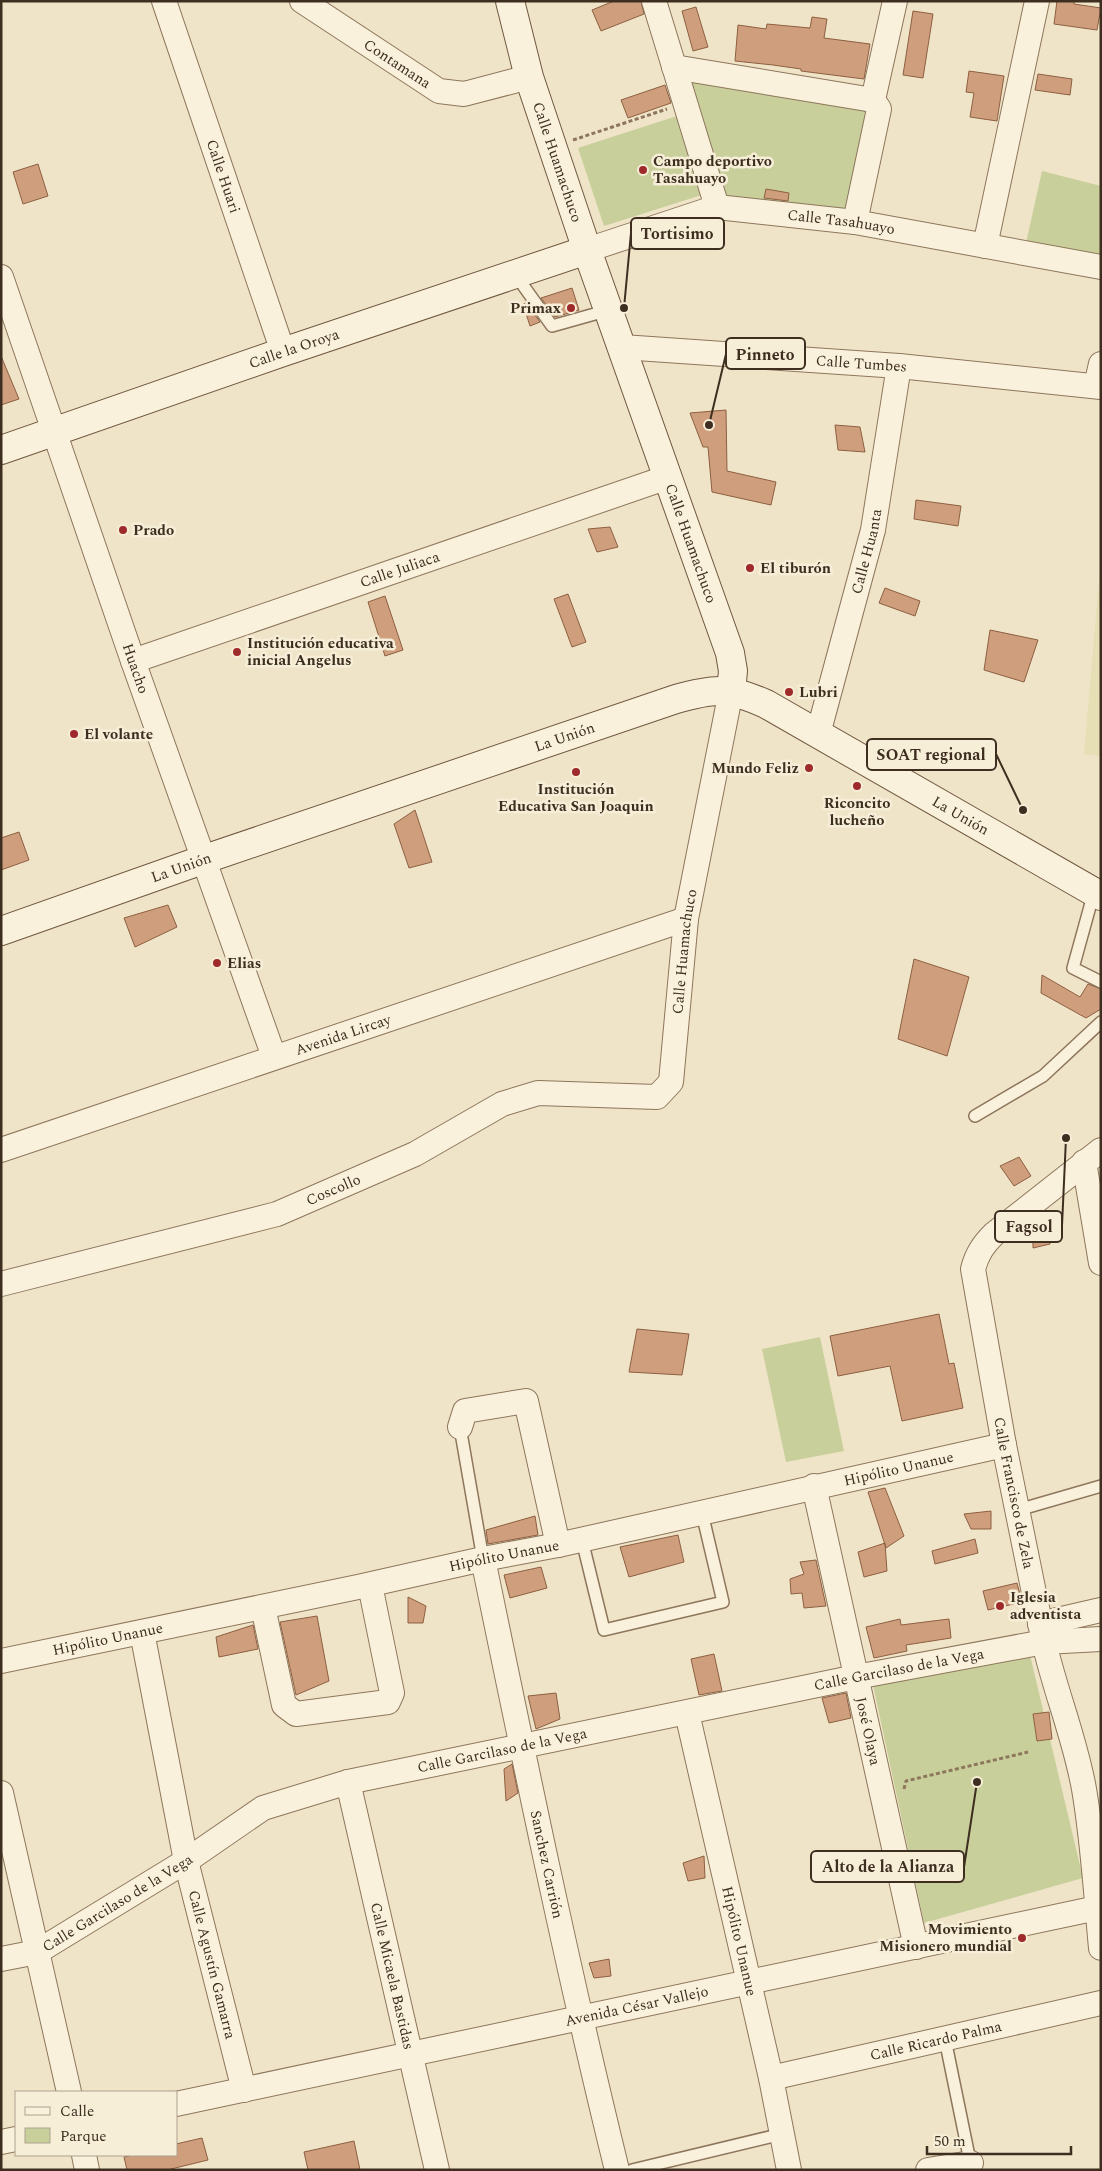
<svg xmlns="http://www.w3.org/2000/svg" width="1102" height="2171" font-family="Spectral,serif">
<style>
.farmland{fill:#e6deb5}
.green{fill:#c9cf9b}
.building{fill:#cf9f7d;stroke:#8d5f41}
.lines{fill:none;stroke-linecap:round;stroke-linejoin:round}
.lane-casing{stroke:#8d765c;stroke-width:14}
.street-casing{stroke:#8d765c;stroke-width:26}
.secondary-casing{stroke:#6f573f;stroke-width:30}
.path{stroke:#8d765c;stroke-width:3;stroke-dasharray:4 2.5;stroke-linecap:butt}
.lane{stroke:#faf1dc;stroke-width:11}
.street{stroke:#faf1dc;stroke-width:24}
.secondary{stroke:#faf1dc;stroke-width:28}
.poi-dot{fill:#9e2a2b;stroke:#f7eed8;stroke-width:2}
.labels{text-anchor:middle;stroke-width:5;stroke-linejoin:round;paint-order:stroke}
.street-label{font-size:15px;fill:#3d2e20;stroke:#f7eed8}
.poi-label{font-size:15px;font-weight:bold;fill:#3d2e20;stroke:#f7eed8;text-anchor:start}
.leader{fill:none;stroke:#3d2e20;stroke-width:2}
.callout-dot{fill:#3d2e20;stroke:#f7eed8;stroke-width:2}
.callout{fill:#f7eed8;stroke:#3d2e20;stroke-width:2}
.callout-label{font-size:16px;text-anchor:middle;font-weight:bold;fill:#3d2e20}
</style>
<rect width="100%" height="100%" fill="#f0e4c8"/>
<path class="farmland" d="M1100,569H1101V756L1084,754Z"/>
<path class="green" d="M683,80L875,110L852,216L719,197Z
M683,114L708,193L604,226L578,148Z
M1042,171L1101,186V258L1026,243Z
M820,1337L844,1451L786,1462L762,1349Z
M1030,1655L1083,1878L924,1923L873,1685Z"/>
<path class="building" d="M614,1H641L644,14L601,31L592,10Z
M1057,1H1074V4L1101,8L1097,30L1054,24Z
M696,7L708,47L693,51L682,11Z
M913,11L933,14L923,78L903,75Z
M812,17L827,19L824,38L870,44L864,79L801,71V69L773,65L735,61L738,25L766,29L767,24L810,28Z
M969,71L1004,76L997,121L970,117L974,93L966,92Z
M1038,74L1072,79L1070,95L1035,90Z
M665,85L671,103L628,118L621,100Z
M38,164L48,196L23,204L13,172Z
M766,189L789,193L788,201L764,198Z
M572,288L579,310L555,317L541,298Z
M526,303L540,322L530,326L523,304Z
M1,356L19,399L1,405Z
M726,410L727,471L776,482L771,505L712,492L708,447H703L690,413Z
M835,425L860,427L865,452L838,450Z
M916,500L961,506L958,526L914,519Z
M610,527L618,547L597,552L588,529Z
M885,588L920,601L915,616L879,603Z
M568,594L586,642L572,647L554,599Z
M385,596L403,650L385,656L368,602Z
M990,630L1038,640L1024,682L984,670Z
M415,810L432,862L409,868L394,824Z
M19,832L29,860L1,870V838Z
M168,905L177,927L135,947L124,918Z
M914,959L969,977L947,1056L898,1039Z
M1042,975L1080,997L1088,984L1101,989V1009L1086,1018L1041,993Z
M1019,1157L1031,1176L1014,1186L1000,1166Z
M1049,1221L1050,1244L1033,1248V1224Z
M939,1314L949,1364L954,1363L963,1408L902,1421L890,1366L838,1376L830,1336Z
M637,1329L689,1334L682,1375L629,1372Z
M885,1488L904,1536L886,1548L868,1492Z
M991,1511V1529H971L964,1514Z
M535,1516L538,1535L488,1544L486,1530Z
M678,1535L684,1562L629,1577L620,1547Z
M975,1539L978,1553L935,1564L932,1551Z
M885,1543L887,1571L864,1577L858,1552Z
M816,1560L826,1606L804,1608L802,1593L791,1594L790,1579L804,1574L800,1562Z
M541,1567L547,1588L510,1598L504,1575Z
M1017,1583L1022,1602L988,1610L983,1591Z
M408,1597L426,1606L423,1623H408Z
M317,1616L329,1681L296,1695L280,1622Z
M900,1619L901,1625L949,1619L951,1638L906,1645L907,1651L874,1658L866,1627Z
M253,1625L258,1649L219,1657L216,1637Z
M714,1654L722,1691L699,1695L691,1659Z
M556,1693L560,1719L536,1729L528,1696Z
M846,1693L851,1718L829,1723L822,1698Z
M1049,1712L1052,1739L1037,1741L1033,1714Z
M512,1764L518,1793L506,1801L504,1769Z
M704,1856L705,1878L688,1881L683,1863Z
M609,1959L611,1976L594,1978L589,1963Z
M202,2138L208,2160L167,2170H127L124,2157L133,2155H176V2144Z
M354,2141L360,2170H308L304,2152Z"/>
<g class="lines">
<defs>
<path id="lane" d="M515,274L552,326L609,310
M1094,892L1073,968L1101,982
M975,1116L1043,1076L1101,1022
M460,1427L483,1559
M1018,1510L1101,1486
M582,1540L604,1630L723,1602L702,1513
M945,2039L971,2166
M632,2170L782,2134"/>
<g id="street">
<path id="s1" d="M164,1L283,352"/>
<path id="s2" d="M302,1L439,91L464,94L529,77"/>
<path d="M654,1L717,207"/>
<path d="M674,67L873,100"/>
<path d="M855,222L879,109L873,100L895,1"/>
<path d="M985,246L1037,1"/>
<path id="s3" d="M587,250L717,207L855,222L1101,267"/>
<path id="s4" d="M1,277L133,661L274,1057"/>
<path id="s5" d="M622,347L899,366L1101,387"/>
<path d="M1096,386L1101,364"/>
<path id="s6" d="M133,661L668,477"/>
<path id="s7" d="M818,734L873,530L899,366"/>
<path id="s8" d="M1,1150L686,919"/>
<path id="s9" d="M1101,1150L994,1234C983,1245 977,1254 973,1269L1004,1445L1044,1642C1055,1691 1075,1738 1084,1789C1093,1841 1096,1895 1101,1948"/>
<path d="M1084,1162L1101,1263"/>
<path id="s10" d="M1,1284L277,1214L415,1154L502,1104L538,1093L657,1097L671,1082L686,919L731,691"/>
<path d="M460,1427L465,1411L526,1401L558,1545"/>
<path id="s11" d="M814,1486L916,1947"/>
<path id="s12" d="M483,1559C525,1763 567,1967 617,2170"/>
<path d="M263,1607L284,1705L296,1714L388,1702L392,1693L370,1585"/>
<path d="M1040,1624L1101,1610"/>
<path id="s13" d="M142,1632L186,1861L244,2090"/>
<path id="s14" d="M1,1661L358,1587L483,1559L558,1545L1004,1445"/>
<path id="s15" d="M687,1713L771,2078L789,2170"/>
<path id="s16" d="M348,1782L437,2170"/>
<path d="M1,1793L69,2092"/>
<path id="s17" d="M1,1959L37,1952L186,1861L263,1808L348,1782L856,1677L1044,1642L1101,1639"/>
<path id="s18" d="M771,2078L1101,2003"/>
<path id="s19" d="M176,2104L1097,1908"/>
<path d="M1,2142L16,2139"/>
<path d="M84,2155L87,2170"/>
<path d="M928,2170L971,2163"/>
</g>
<g id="secondary">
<path id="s20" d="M510,1L529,77L587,250L730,653L733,671L731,691"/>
<path id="s21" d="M1,450L283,352L587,250"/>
<path id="s22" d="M1,931L205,859L676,699C715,688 728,687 766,704L1101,896"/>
</g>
</defs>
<use href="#lane" class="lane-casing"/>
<use href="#street" class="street-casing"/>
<use href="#secondary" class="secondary-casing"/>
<path class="path" d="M573,140L667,109
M904,1789L906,1781L1028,1752"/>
<use href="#lane" class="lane"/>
<use href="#street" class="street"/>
<use href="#secondary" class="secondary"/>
</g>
<g class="poi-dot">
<circle cx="643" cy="170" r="5"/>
<circle cx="571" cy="308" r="5"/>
<circle cx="123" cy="530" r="5"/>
<circle cx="750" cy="568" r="5"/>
<circle cx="237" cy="652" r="5"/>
<circle cx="789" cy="692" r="5"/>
<circle cx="74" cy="734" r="5"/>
<circle cx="809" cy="768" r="5"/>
<circle cx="576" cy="772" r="5"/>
<circle cx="857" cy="786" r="5"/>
<circle cx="217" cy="963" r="5"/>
<circle cx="1000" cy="1606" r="5"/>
<circle cx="1022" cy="1938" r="5"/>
</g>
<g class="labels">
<g class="street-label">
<text dy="5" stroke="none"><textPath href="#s2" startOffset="114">Contamana</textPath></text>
<text dy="5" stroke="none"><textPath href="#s20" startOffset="168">Calle Huamachuco</textPath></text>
<text dy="5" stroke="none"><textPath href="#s1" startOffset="185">Calle Huari</textPath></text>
<text dy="5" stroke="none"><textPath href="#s3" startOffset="262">Calle Tasahuayo</textPath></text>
<text dy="5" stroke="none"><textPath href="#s21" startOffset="310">Calle la Oroya</textPath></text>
<text dy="5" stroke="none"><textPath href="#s5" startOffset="240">Calle Tumbes</textPath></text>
<text dy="5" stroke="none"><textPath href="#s20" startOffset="572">Calle Huamachuco</textPath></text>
<text dy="5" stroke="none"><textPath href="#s7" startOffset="189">Calle Huanta</textPath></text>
<text dy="5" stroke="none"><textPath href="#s6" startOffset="282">Calle Juliaca</textPath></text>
<text dy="5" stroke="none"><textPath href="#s4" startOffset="414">Huacho</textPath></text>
<text dy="5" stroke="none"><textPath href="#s22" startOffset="596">La Unión</textPath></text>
<text dy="5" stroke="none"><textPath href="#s22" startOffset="1031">La Unión</textPath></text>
<text dy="5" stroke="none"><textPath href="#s22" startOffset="191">La Unión</textPath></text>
<text dy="5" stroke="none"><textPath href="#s10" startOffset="844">Calle Huamachuco</textPath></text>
<text dy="5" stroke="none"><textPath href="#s8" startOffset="361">Avenida Lircay</textPath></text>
<text dy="5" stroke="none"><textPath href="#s10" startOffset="346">Coscollo</textPath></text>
<text dy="5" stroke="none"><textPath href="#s14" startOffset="918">Hipólito Unanue</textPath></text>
<text dy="5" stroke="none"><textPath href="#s9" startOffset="405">Calle Francisco de Zela</textPath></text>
<text dy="5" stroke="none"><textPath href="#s14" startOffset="514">Hipólito Unanue</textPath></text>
<text dy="5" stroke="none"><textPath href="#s14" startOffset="109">Hipólito Unanue</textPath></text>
<text dy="5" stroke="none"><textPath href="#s17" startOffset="956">Calle Garcilaso de la Vega</textPath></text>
<text dy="5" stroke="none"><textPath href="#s11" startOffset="251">José Olaya</textPath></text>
<text dy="5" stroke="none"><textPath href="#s17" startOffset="551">Calle Garcilaso de la Vega</textPath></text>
<text dy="5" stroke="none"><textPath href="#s12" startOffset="312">Sanchez Carrión</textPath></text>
<text dy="5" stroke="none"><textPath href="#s17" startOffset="131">Calle Garcilaso de la Vega</textPath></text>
<text dy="5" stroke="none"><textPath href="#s15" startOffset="234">Hipólito Unanue</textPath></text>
<text dy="5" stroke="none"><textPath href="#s13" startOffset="340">Calle Agustín Gamarra</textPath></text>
<text dy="5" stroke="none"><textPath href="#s16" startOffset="199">Calle Micaela Bastidas</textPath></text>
<text dy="5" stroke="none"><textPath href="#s19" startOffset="471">Avenida César Vallejo</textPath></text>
<text dy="5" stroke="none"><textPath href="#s18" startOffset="169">Calle Ricardo Palma</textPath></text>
</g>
<g class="poi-label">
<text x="653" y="166">Campo deportivo<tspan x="653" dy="17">Tasahuayo</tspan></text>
<text x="561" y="313" text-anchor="end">Primax</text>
<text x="133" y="535">Prado</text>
<text x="760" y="573">El tiburón</text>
<text x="247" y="648">Institución educativa<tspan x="247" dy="17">inicial Angelus</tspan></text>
<text x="799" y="697">Lubri</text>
<text x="84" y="739">El volante</text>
<text x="799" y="773" text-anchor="end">Mundo Feliz</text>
<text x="576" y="794" text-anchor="middle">Institución<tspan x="576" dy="17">Educativa San Joaquin</tspan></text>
<text x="857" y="808" text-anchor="middle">Riconcito<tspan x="857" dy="17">lucheño</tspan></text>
<text x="227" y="968">Elias</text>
<text x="1010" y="1602">Iglesia<tspan x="1010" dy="17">adventista</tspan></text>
<text x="1012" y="1934" text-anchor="end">Movimiento<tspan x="1012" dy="17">Misionero mundial</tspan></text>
</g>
</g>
<path class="leader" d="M624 308L631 233M709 425L726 354M1023 810L996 754M1066 1138L1062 1226M977 1782L964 1867"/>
<g class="callout-dot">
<circle cx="624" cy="308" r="5"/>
<circle cx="709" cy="425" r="5"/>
<circle cx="1023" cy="810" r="5"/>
<circle cx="1066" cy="1138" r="5"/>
<circle cx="977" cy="1782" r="5"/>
</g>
<g class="callout">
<rect x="631" y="218" width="93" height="31" rx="5"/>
<rect x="726" y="338" width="79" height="31" rx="5"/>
<rect x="867" y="739" width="129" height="31" rx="5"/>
<rect x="995" y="1211" width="67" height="31" rx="5"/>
<rect x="811" y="1851" width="153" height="31" rx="5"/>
</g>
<g class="callout-label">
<text x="677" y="239">Tortisimo</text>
<text x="765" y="360">Pinneto</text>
<text x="931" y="760">SOAT regional</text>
<text x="1029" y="1232">Fagsol</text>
<text x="888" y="1872">Alto de la Alianza</text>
</g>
<rect width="1102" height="2171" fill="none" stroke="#3d2e20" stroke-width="5"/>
<rect x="15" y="2091" width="162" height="65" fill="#f7eed8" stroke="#ada18e"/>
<rect x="25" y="2107" width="25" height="8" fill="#faf1dc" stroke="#ada18e"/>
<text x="60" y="2116" font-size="15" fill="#3d2e20">Calle</text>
<rect x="25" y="2128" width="25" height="15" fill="#c9cf9b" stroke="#ada18e"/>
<text x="60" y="2141" font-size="15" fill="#3d2e20">Parque</text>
<path d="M927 2146v8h144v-8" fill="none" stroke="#3d2e20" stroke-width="2.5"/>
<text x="934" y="2146" font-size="15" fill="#3d2e20" stroke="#f7eed8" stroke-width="4" paint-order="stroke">50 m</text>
</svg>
